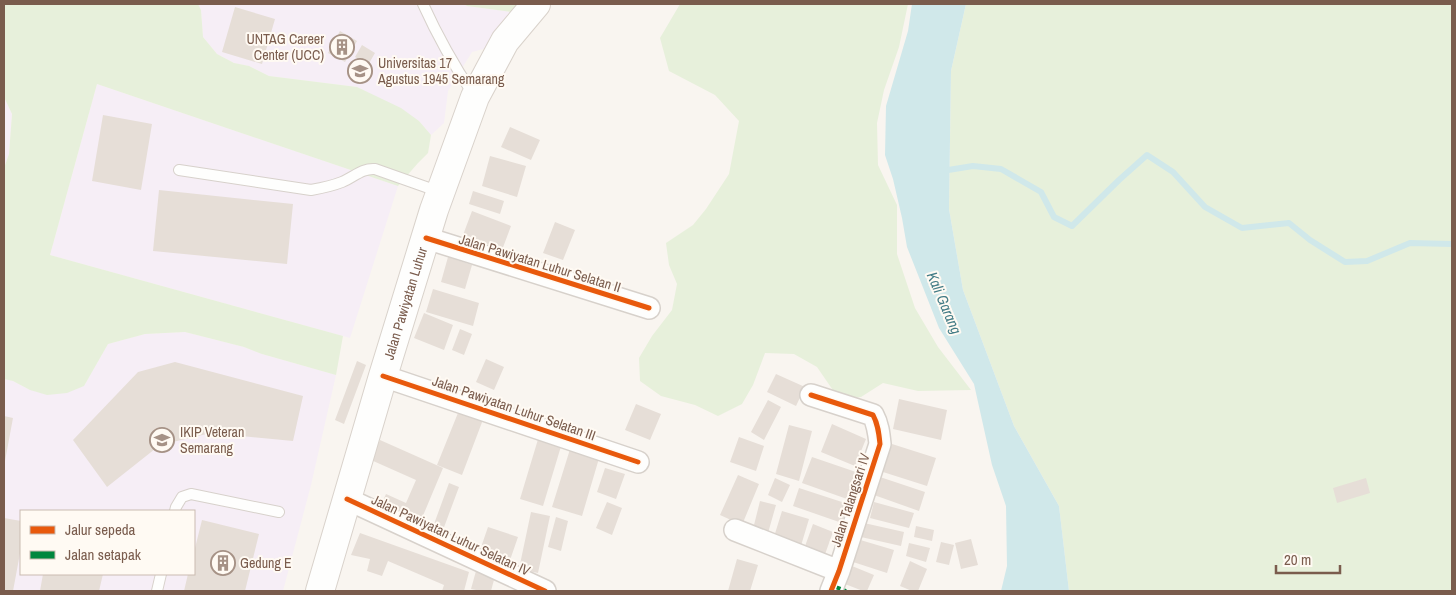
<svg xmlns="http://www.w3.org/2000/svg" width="1456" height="595" font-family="'Archivo Narrow',sans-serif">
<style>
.education{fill:#f6eef6;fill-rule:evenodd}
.green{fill:#e7f0db}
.water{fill:#d0e8ea}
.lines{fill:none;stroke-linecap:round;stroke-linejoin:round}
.stream{stroke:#d0e8ea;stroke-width:6}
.building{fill:#e6ded7}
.lane-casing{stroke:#d7d1cb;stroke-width:12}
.street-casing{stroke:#d7d1cb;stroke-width:24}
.secondary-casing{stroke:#d9d2cb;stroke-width:30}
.lane{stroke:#fefefd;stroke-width:10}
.street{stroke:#fefefd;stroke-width:21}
.secondary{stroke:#fefefd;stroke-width:28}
.quiet{stroke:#00873e;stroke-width:4;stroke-dasharray:8 4;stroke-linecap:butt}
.cycleway-casing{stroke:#fffaf3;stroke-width:8}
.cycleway{stroke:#e8590c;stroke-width:5}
.labels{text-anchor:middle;stroke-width:4;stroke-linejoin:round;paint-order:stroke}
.poi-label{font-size:14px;fill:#7a5c4d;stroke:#fffaf3;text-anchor:start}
.street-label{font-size:14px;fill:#7a5c4d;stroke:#fffaf3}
.water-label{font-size:15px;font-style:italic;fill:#437c86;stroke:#fffaf3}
</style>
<rect width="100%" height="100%" fill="#f9f5f0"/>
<path class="education" d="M198,4H464L467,6L520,13L491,47L472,52L448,91L444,123L431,135L419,121L357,87L269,76L249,66L234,63L217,54L203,37L201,10Z
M97,84L398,186L350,338L50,255Z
M4,97L12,114L9,154L4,168Z
M185,332L244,347L262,354L336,375L311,485L283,591H4V379L13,381L30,390L84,386L108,344L145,334ZM21,511H194V574H21Z"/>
<path class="green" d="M4,4H198L201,10L203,37L217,54L234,63L249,66L269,76L357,87L401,108L419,121L431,135L428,153L418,163L398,186L97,84L50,255L343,336L336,375L262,354L244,347L185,332L145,334L108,344L84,386L67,393L47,395L30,390L13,381L4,379V168L9,154L12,114L4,97Z
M464,4H529L520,13L467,6Z
M680,4H908L899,47L884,90L877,123L878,165L897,205V254L915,308L938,347L971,390L918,391L883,383L861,397L839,399L817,367L794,354L765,353L753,385L742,404L718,416L695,405L661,396L640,381L639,358L652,336L672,310L677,284L669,265L666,243L693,225L706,209L729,174L739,121L715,95L669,71L660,38Z
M966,4H1452V591H1069L1059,506L1014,426L963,290L949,209L951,71Z"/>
<path class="water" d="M912,4H966L951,71L949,209L963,290L1014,426L1059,506L1069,591H1001L1007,566L1006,506L992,465L974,384L939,328L907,247L902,218L893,179L885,155L886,106L908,31Z"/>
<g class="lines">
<path class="stream" d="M942,171L973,166L1001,169L1041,192L1054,217L1072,226L1119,180L1147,155L1173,172L1205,207L1242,228L1289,223L1310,240L1345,262L1367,261L1410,243L1452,244"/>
</g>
<path class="building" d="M235,7L275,19L262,64L222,52Z
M340,31L357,41L345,62L328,53Z
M362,45L375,53L368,65L355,57Z
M103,115L152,124L141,190L92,181Z
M510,127L540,140L531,160L501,147Z
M490,156L526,166L517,197L482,186Z
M159,190L293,204L287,264L153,251Z
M473,191L504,201L500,214L469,204Z
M472,211L511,226L502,250L463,235Z
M555,222L575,230L563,260L543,253Z
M448,257L472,265L465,289L441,282Z
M433,289L479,303L473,326L426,312Z
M424,313L453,325L444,350L414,338Z
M460,329L472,334L464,355L452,350Z
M486,359L504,367L494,390L476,382Z
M357,361L366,365L344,424L335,420Z
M175,362L303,396L293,441L211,433L160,445L107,487L73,440L138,372Z
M776,374L805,387L796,406L767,392Z
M899,399L947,410L941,440L893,429Z
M768,400L781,407L764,440L751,432Z
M636,404L661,414L650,440L625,430Z
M460,408L484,417L462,475L437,465Z
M4,416L13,418L5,461H4Z
M832,424L866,439L855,466L821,452Z
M789,425L812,431L799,481L776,474Z
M539,436L562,443L543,506L520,499Z
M739,437L764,446L756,471L730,462Z
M380,440L443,468L417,530L378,512L386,494L406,503L416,480L371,460Z
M892,444L936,458L927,486L883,472Z
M571,446L600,455L582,516L552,507Z
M812,457L856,472L847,499L802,483Z
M605,468L625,474L616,499L597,492Z
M738,475L759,484L742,525L720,515Z
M880,477L925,492L919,511L874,495Z
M775,478L790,485L782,502L768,495Z
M1366,478L1370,493L1337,503L1333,488Z
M449,483L459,487L440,538L430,535Z
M799,488L848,504L842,523L793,506Z
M760,501L776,505L768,533L753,529Z
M607,502L622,508L612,535L596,528Z
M874,502L914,513L909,528L870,518Z
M782,511L809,519L800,549L773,540Z
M531,512L550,516L538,573L519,569Z
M556,517L568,521L561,551L548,547Z
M4,518L21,521V548L13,591H4Z
M202,520L259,534L245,591H184L188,574H194V552Z
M864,523L904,532L901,546L861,537Z
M813,524L833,532L824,557L804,549Z
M916,526L934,530L932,541L914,537Z
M488,527L518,537L509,563L479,553Z
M360,533L469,572L464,591H442L444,585L388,561L382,576L367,571L370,559L351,555Z
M857,539L894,550L887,573L850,561Z
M971,539L978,565L961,569L955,543Z
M941,542L954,545L949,565L936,562Z
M909,543L930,548L926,562L906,556Z
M737,559L758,565L750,591H728Z
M910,561L927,569L918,591H912L900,586Z
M852,566L874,575L867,591H863L845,584Z
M476,571L495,576L491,591H481L471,589Z
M43,574H103L99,591H40Z"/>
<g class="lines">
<defs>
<path id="lane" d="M423,4C438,37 453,64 473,94
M179,170L311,190C322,188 332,186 342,182C354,177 362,168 375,169L440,192
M175,511L176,507L182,497L191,494L279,512
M157,591L161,574"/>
<path id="street" d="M426,238L649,308
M383,376L638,462
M811,395L873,415C878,424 879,434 880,444L839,571L831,591
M347,499L545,591
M735,530L839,571"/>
<g id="secondary">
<path id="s1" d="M320,591L383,376L434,210L475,97L505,41L536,4"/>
</g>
</defs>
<use href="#lane" class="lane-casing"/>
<use href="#street" class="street-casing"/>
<use href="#secondary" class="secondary-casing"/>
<use href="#lane" class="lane"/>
<use href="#street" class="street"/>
<use href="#secondary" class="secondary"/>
<path class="quiet" d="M833,586L846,591"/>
<defs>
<path id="cycleway" d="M426,238L649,308
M383,376L638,462
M811,395L873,415C878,424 879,434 880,444L839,571L831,591
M347,499L545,591"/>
</defs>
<use href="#cycleway" class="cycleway-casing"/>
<use href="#cycleway" class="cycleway"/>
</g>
<defs>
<symbol id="building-ring" viewBox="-11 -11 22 22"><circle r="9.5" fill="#fffaf3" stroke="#a69286" stroke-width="1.5"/><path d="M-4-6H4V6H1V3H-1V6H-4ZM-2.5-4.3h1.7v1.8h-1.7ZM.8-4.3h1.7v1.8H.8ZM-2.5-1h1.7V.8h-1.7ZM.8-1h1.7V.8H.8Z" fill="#a69286"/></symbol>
<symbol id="university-ring" viewBox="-11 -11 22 22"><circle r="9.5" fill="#fffaf3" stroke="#a69286" stroke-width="1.5"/><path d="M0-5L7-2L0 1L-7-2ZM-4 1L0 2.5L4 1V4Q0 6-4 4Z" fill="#a69286"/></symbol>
</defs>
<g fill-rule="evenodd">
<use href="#building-ring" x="328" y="33" width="28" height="28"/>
<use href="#university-ring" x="346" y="57" width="28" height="28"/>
<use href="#university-ring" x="148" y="426" width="28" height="28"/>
<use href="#building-ring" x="209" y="549" width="28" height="28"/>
</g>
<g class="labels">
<g class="poi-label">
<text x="324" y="44" text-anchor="end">UNTAG Career<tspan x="324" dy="16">Center (UCC)</tspan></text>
<text x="378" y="68">Universitas 17<tspan x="378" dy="16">Agustus 1945 Semarang</tspan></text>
<text x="180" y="437">IKIP Veteran<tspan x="180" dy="16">Semarang</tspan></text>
<text x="240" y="568">Gedung E</text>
</g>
<g class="street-label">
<text transform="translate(540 263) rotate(17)" y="5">Jalan Pawiyatan Luhur Selatan II</text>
<text dy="5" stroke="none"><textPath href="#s1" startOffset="300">Jalan Pawiyatan Luhur</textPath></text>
<text transform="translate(514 408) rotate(19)" y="5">Jalan Pawiyatan Luhur Selatan III</text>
<text transform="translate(850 500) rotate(-72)" y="5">Jalan Talangsari IV</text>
<text transform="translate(451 535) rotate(25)" y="5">Jalan Pawiyatan Luhur Selatan IV</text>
</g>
<g class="water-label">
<text transform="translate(944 303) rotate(67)" y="5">Kali Garang</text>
</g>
</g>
<rect width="1456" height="595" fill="none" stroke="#7a5c4d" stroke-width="10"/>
<rect x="20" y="510" width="175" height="65" fill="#fffaf3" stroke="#cabbb1"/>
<rect x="30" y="526" width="25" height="8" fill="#e8590c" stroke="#cabbb1"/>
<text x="65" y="535" font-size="15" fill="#7a5c4d">Jalur sepeda</text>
<rect x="30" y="551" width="25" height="8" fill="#00873e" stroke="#cabbb1"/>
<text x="65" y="560" font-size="15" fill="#7a5c4d">Jalan setapak</text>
<path d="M1276 565v8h64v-8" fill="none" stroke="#7a5c4d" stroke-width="2.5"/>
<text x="1284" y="565" font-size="15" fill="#7a5c4d" stroke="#fffaf3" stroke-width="4" paint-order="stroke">20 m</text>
</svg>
